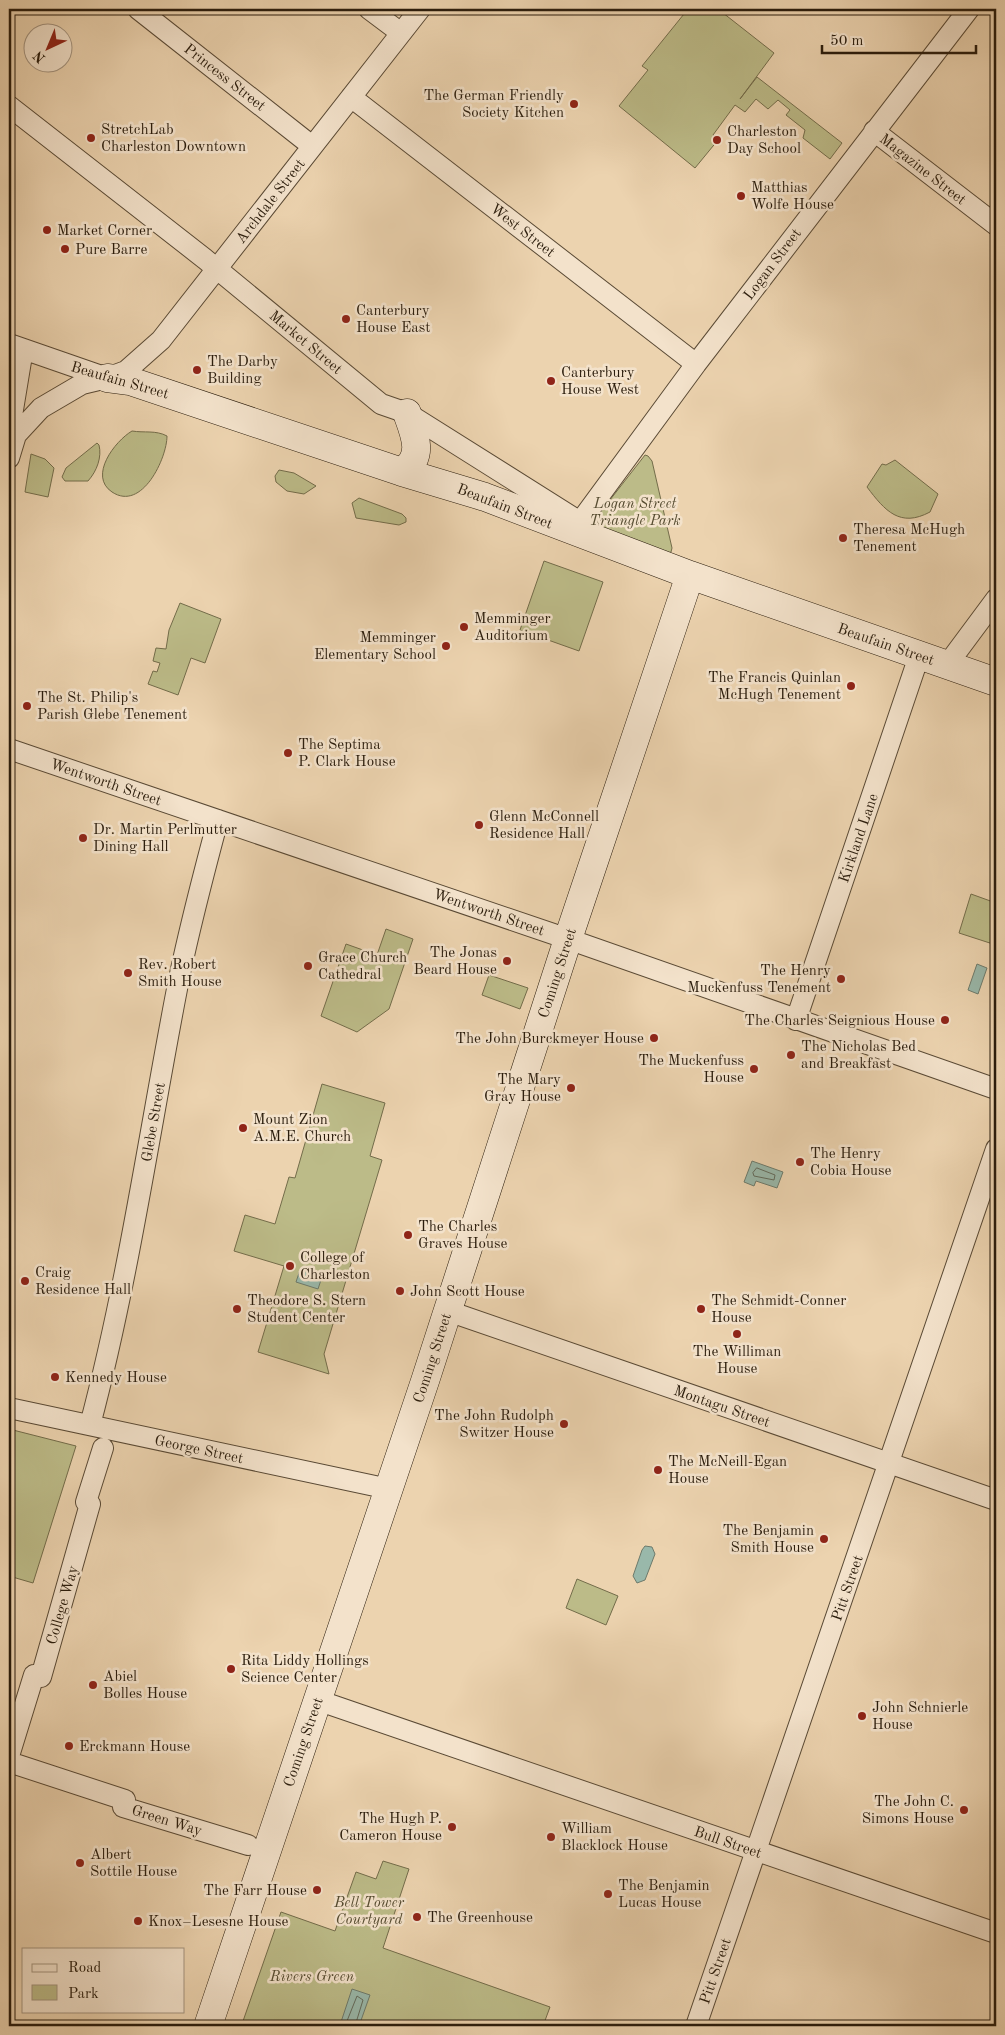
<svg xmlns="http://www.w3.org/2000/svg" width="1005" height="2035" font-family="'Old Standard TT',serif">
<style>
.green{fill:#bcbb88;stroke:#736c4a}
.water{fill:#99b8aa;stroke:#6d7a6b}
.lines{fill:none;stroke-linecap:round;stroke-linejoin:round}
.shore{stroke:#626a5b;stroke-width:1}
.street-casing{stroke:#5a4a35;stroke-width:22}
.secondary-casing{stroke:#2a1c0c;stroke-width:29}
.street{stroke:#f3e2cb;stroke-width:20}
.secondary{stroke:#f3e2cb;stroke-width:28}
.poi-dot{fill:#8f2418;stroke:#f3e2cb;stroke-width:2}
.labels{text-anchor:middle;stroke-width:5;stroke-linejoin:round;paint-order:stroke}
.street-label{font-size:15px;fill:#2a1c0c;stroke:#f3e2cb}
.poi-label{font-size:15px;fill:#2a1c0c;stroke:#f3e2cb;text-anchor:start}
.park-label{font-size:15px;font-style:italic;fill:#564c31;stroke:#f3e2cb}
</style>
<rect width="100%" height="100%" fill="#ecd3af"/>
<filter id="stains"><feTurbulence type="fractalNoise" baseFrequency=".004" numOctaves="4"/><feColorMatrix values="0 0 0 0 .2 0 0 0 0 .09 0 0 0 0 .02 0 0 0 .5 -.17"/></filter>
<radialGradient id="worn" r=".72"><stop offset=".6" stop-color="#630" stop-opacity="0"/><stop offset="1" stop-color="#630" stop-opacity=".3"/></radialGradient>
<path class="green" d="M688,9H718L774,53L740,99L757,77L842,143L830,159L803,138L805,130L786,115L790,110L778,100L768,109L756,99L745,112L735,105L713,135L718,140L695,168L619,106L648,70L642,66Z
M132,431C144,433 156,430 167,436C167,458 142,512 112,492C88,476 115,441 132,431Z
M97,443L99,445C102,457 97,471 88,481H65L62,477L66,468Z
M31,454L45,459L54,468L48,497L25,492Z
M645,455L648,456L652,461L672,548L671,552L667,554L600,526L597,521L599,514Z
M895,460L938,494L930,512C900,528 885,511 867,487L882,464L886,465Z
M279,470L294,473L316,486L304,494L287,491L276,482L275,476Z
M359,498L402,514L406,518V522L399,525L356,518L352,503Z
M544,561L603,582L579,651L520,630Z
M180,603L221,619L205,663L191,658L178,695L148,684L153,671L157,672L160,663L153,661L156,648L166,649L169,630Z
M971,894L996,903V945L959,933Z
M386,929L413,939L389,1009L357,1032L321,1016L346,944L377,955Z
M489,975L528,988L520,1009L482,995Z
M322,1084L385,1103L370,1156L382,1160L324,1354L329,1374L258,1352L284,1266L234,1251L245,1215L275,1224L289,1177L295,1178Z
M9,1429L76,1446L33,1583L9,1576Z
M577,1579L618,1596L606,1625L566,1608Z
M383,1861L409,1869L383,1948L550,2007L543,2026H249L242,2024L281,1912L335,1931L356,1872L376,1879Z"/>
<path class="water" d="M977,964L987,968L978,994L968,990Z
M752,1161L783,1172L777,1188L756,1181L754,1186L744,1182Z
M300,1270L322,1277L318,1289L296,1282Z
M645,1546L652,1547L655,1554L645,1580L637,1583L633,1576L642,1550Z
M352,1989L370,1995L359,2026L340,2025Z"/>
<g class="lines">
<path class="shore" d="M757,1168L775,1175L774,1180L754,1176L753,1173Z
M345,2026L357,1996L363,2000L355,2026"/>
<defs>
<path id="street" d="M138,9L312,146
M369,9L401,33
M351,97L696,364
M9,106L205,259L381,404L407,413L588,527
M874,131L996,225
M9,344L107,378
M9,434L23,349
M9,458L16,435L41,408L82,384L107,378L126,371L161,340L420,9
M580,522L696,364L969,9
M947,665L996,599
M9,749L568,939L996,1089
M796,1020L919,656
M448,1311L996,1500
M9,1408L389,1489
M90,1425C128,1282 149,1134 177,989C188,932 203,876 218,820
M317,1700L996,1933
M9,1756L34,1675L41,1677L90,1504L86,1502L103,1448
M9,1762L125,1800L123,1807L248,1845
M696,2026L996,1149"/>
<path id="secondary" d="M107,378L130,381L402,472L485,497L690,575L996,682
M402,472C425,457 415,435 407,413
M208,2026L425,1381L568,939L690,575"/>
</defs>
<use href="#street" class="street-casing"/>
<use href="#secondary" class="secondary-casing"/>
<use href="#street" class="street"/>
<use href="#secondary" class="secondary"/>
</g>
<g class="poi-dot">
<circle cx="574" cy="104" r="5"/>
<circle cx="91" cy="138" r="5"/>
<circle cx="717" cy="140" r="5"/>
<circle cx="741" cy="196" r="5"/>
<circle cx="47" cy="230" r="5"/>
<circle cx="65" cy="249" r="5"/>
<circle cx="346" cy="319" r="5"/>
<circle cx="197" cy="370" r="5"/>
<circle cx="551" cy="381" r="5"/>
<circle cx="843" cy="538" r="5"/>
<circle cx="464" cy="627" r="5"/>
<circle cx="446" cy="646" r="5"/>
<circle cx="851" cy="686" r="5"/>
<circle cx="27" cy="706" r="5"/>
<circle cx="288" cy="753" r="5"/>
<circle cx="479" cy="825" r="5"/>
<circle cx="83" cy="838" r="5"/>
<circle cx="507" cy="961" r="5"/>
<circle cx="308" cy="966" r="5"/>
<circle cx="128" cy="973" r="5"/>
<circle cx="841" cy="979" r="5"/>
<circle cx="945" cy="1020" r="5"/>
<circle cx="654" cy="1038" r="5"/>
<circle cx="791" cy="1055" r="5"/>
<circle cx="754" cy="1069" r="5"/>
<circle cx="571" cy="1088" r="5"/>
<circle cx="243" cy="1128" r="5"/>
<circle cx="800" cy="1162" r="5"/>
<circle cx="408" cy="1235" r="5"/>
<circle cx="290" cy="1266" r="5"/>
<circle cx="25" cy="1281" r="5"/>
<circle cx="400" cy="1291" r="5"/>
<circle cx="237" cy="1309" r="5"/>
<circle cx="701" cy="1309" r="5"/>
<circle cx="737" cy="1334" r="5"/>
<circle cx="55" cy="1377" r="5"/>
<circle cx="564" cy="1424" r="5"/>
<circle cx="658" cy="1470" r="5"/>
<circle cx="824" cy="1539" r="5"/>
<circle cx="231" cy="1669" r="5"/>
<circle cx="93" cy="1685" r="5"/>
<circle cx="862" cy="1716" r="5"/>
<circle cx="69" cy="1746" r="5"/>
<circle cx="964" cy="1810" r="5"/>
<circle cx="452" cy="1827" r="5"/>
<circle cx="551" cy="1837" r="5"/>
<circle cx="80" cy="1863" r="5"/>
<circle cx="317" cy="1890" r="5"/>
<circle cx="608" cy="1894" r="5"/>
<circle cx="417" cy="1917" r="5"/>
<circle cx="138" cy="1921" r="5"/>
</g>
<g class="labels">
<g class="street-label">
<text transform="translate(225 77) rotate(38)" y="5">Princess Street</text>
<text transform="translate(923 169) rotate(38)" y="5">Magazine Street</text>
<text transform="translate(270 201) rotate(-52)" y="5">Archdale Street</text>
<text transform="translate(523 230) rotate(38)" y="5">West Street</text>
<text transform="translate(772 264) rotate(-53)" y="5">Logan Street</text>
<text transform="translate(306 342) rotate(40)" y="5">Market Street</text>
<text transform="translate(120 380) rotate(16)" y="5">Beaufain Street</text>
<text transform="translate(505 506) rotate(21)" y="5">Beaufain Street</text>
<text transform="translate(886 644) rotate(19)" y="5">Beaufain Street</text>
<text transform="translate(106 782) rotate(19)" y="5">Wentworth Street</text>
<text transform="translate(858 838) rotate(-71)" y="5">Kirkland Lane</text>
<text transform="translate(489 912) rotate(19)" y="5">Wentworth Street</text>
<text transform="translate(557 973) rotate(-72)" y="5">Coming Street</text>
<text transform="translate(153 1122) rotate(-80)" y="5">Glebe Street</text>
<text transform="translate(432 1358) rotate(-72)" y="5">Coming Street</text>
<text transform="translate(722 1406) rotate(19)" y="5">Montagu Street</text>
<text transform="translate(199 1449) rotate(12)" y="5">George Street</text>
<text transform="translate(847 1588) rotate(-71)" y="5">Pitt Street</text>
<text transform="translate(62 1605) rotate(-74)" y="5">College Way</text>
<text transform="translate(303 1742) rotate(-71)" y="5">Coming Street</text>
<text transform="translate(167 1820) rotate(17)" y="5">Green Way</text>
<text transform="translate(728 1842) rotate(19)" y="5">Bull Street</text>
<text transform="translate(715 1971) rotate(-71)" y="5">Pitt Street</text>
</g>
<g class="poi-label">
<text x="564" y="100" text-anchor="end">The German Friendly<tspan x="564" dy="17">Society Kitchen</tspan></text>
<text x="101" y="134">StretchLab<tspan x="101" dy="17">Charleston Downtown</tspan></text>
<text x="727" y="136">Charleston<tspan x="727" dy="17">Day School</tspan></text>
<text x="751" y="192">Matthias<tspan x="751" dy="17">Wolfe House</tspan></text>
<text x="57" y="235">Market Corner</text>
<text x="75" y="254">Pure Barre</text>
<text x="356" y="315">Canterbury<tspan x="356" dy="17">House East</tspan></text>
<text x="207" y="366">The Darby<tspan x="207" dy="17">Building</tspan></text>
<text x="561" y="377">Canterbury<tspan x="561" dy="17">House West</tspan></text>
<text x="853" y="534">Theresa McHugh<tspan x="853" dy="17">Tenement</tspan></text>
<text x="474" y="623">Memminger<tspan x="474" dy="17">Auditorium</tspan></text>
<text x="436" y="642" text-anchor="end">Memminger<tspan x="436" dy="17">Elementary School</tspan></text>
<text x="841" y="682" text-anchor="end">The Francis Quinlan<tspan x="841" dy="17">McHugh Tenement</tspan></text>
<text x="37" y="702">The St. Philip's<tspan x="37" dy="17">Parish Glebe Tenement</tspan></text>
<text x="298" y="749">The Septima<tspan x="298" dy="17">P. Clark House</tspan></text>
<text x="489" y="821">Glenn McConnell<tspan x="489" dy="17">Residence Hall</tspan></text>
<text x="93" y="834">Dr. Martin Perlmutter<tspan x="93" dy="17">Dining Hall</tspan></text>
<text x="497" y="957" text-anchor="end">The Jonas<tspan x="497" dy="17">Beard House</tspan></text>
<text x="318" y="962">Grace Church<tspan x="318" dy="17">Cathedral</tspan></text>
<text x="138" y="969">Rev. Robert<tspan x="138" dy="17">Smith House</tspan></text>
<text x="831" y="975" text-anchor="end">The Henry<tspan x="831" dy="17">Muckenfuss Tenement</tspan></text>
<text x="935" y="1025" text-anchor="end">The Charles Seignious House</text>
<text x="644" y="1043" text-anchor="end">The John Burckmeyer House</text>
<text x="801" y="1051">The Nicholas Bed<tspan x="801" dy="17">and Breakfast</tspan></text>
<text x="744" y="1065" text-anchor="end">The Muckenfuss<tspan x="744" dy="17">House</tspan></text>
<text x="561" y="1084" text-anchor="end">The Mary<tspan x="561" dy="17">Gray House</tspan></text>
<text x="253" y="1124">Mount Zion<tspan x="253" dy="17">A.M.E. Church</tspan></text>
<text x="810" y="1158">The Henry<tspan x="810" dy="17">Cobia House</tspan></text>
<text x="418" y="1231">The Charles<tspan x="418" dy="17">Graves House</tspan></text>
<text x="300" y="1262">College of<tspan x="300" dy="17">Charleston</tspan></text>
<text x="35" y="1277">Craig<tspan x="35" dy="17">Residence Hall</tspan></text>
<text x="410" y="1296">John Scott House</text>
<text x="247" y="1305">Theodore S. Stern<tspan x="247" dy="17">Student Center</tspan></text>
<text x="711" y="1305">The Schmidt-Conner<tspan x="711" dy="17">House</tspan></text>
<text x="737" y="1356" text-anchor="middle">The Williman<tspan x="737" dy="17">House</tspan></text>
<text x="65" y="1382">Kennedy House</text>
<text x="554" y="1420" text-anchor="end">The John Rudolph<tspan x="554" dy="17">Switzer House</tspan></text>
<text x="668" y="1466">The McNeill-Egan<tspan x="668" dy="17">House</tspan></text>
<text x="814" y="1535" text-anchor="end">The Benjamin<tspan x="814" dy="17">Smith House</tspan></text>
<text x="241" y="1665">Rita Liddy Hollings<tspan x="241" dy="17">Science Center</tspan></text>
<text x="103" y="1681">Abiel<tspan x="103" dy="17">Bolles House</tspan></text>
<text x="872" y="1712">John Schnierle<tspan x="872" dy="17">House</tspan></text>
<text x="79" y="1751">Erckmann House</text>
<text x="954" y="1806" text-anchor="end">The John C.<tspan x="954" dy="17">Simons House</tspan></text>
<text x="442" y="1823" text-anchor="end">The Hugh P.<tspan x="442" dy="17">Cameron House</tspan></text>
<text x="561" y="1833">William<tspan x="561" dy="17">Blacklock House</tspan></text>
<text x="90" y="1859">Albert<tspan x="90" dy="17">Sottile House</tspan></text>
<text x="618" y="1890">The Benjamin<tspan x="618" dy="17">Lucas House</tspan></text>
<text x="307" y="1895" text-anchor="end">The Farr House</text>
<text x="427" y="1922">The Greenhouse</text>
<text x="148" y="1926">Knox–Lesesne House</text>
</g>
<g class="park-label">
<text x="635" y="508">Logan Street<tspan x="635" dy="17">Triangle Park</tspan></text>
<text x="369" y="1907">Bell Tower<tspan x="369" dy="17">Courtyard</tspan></text>
<text x="312" y="1981">Rivers Green</text>
</g>
</g>
<rect width="1005" height="2035" fill="none" stroke="#ecd3af" stroke-width="30"/>
<rect x="10" y="10" width="985" height="2015" fill="none" stroke="#2a1c0c" stroke-width="2.5"/>
<rect x="15" y="15" width="975" height="2005" fill="none" stroke="#2a1c0c"/>
<rect x="22" y="1948" width="162" height="65" fill="#f3e2cb" stroke="#a3937f"/>
<rect x="32" y="1964" width="25" height="8" fill="#f3e2cb" stroke="#a3937f"/>
<text x="68" y="1972" font-size="15" fill="#2a1c0c">Road</text>
<rect x="32" y="1985" width="25" height="15" fill="#bcbb88" stroke="#a3937f"/>
<text x="68" y="1998" font-size="15" fill="#2a1c0c">Park</text>
<g transform="translate(48 48) rotate(224)"><circle r="24" fill="#f3e2cb" stroke="#a3937f"/>
<path d="M0-4L9 19L0 12L-9 19Z" fill="#8f2418"/>
<text y="-8" font-size="14" font-weight="bold" text-anchor="middle" fill="#2a1c0c">N</text>
</g>
<path d="M822 45v8h154v-8" fill="none" stroke="#2a1c0c" stroke-width="2.5"/>
<text x="830" y="45" font-size="15" fill="#2a1c0c" stroke="#f3e2cb" stroke-width="4" paint-order="stroke">50 m</text>
<rect width="100%" height="100%" filter="url(#stains)"/>
<rect width="100%" height="100%" fill="url(#worn)"/>
</svg>
